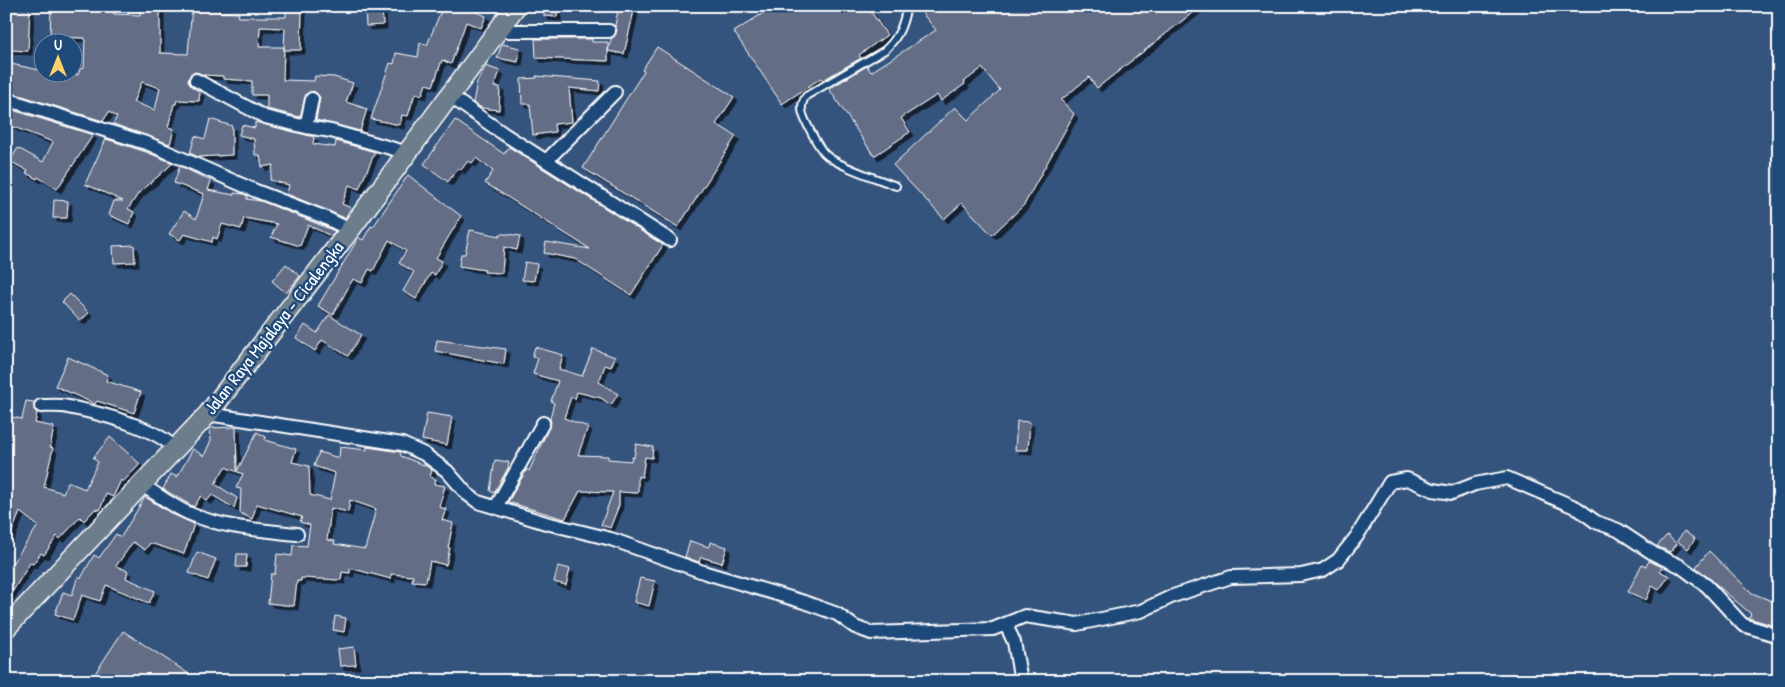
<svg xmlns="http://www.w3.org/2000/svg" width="1785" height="687" font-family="'Patrick Hand',sans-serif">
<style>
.building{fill:#646d86;stroke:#fff;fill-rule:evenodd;filter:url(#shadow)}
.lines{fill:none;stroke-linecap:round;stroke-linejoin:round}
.lane-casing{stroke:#fff;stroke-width:10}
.street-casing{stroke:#fff;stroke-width:16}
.primary-casing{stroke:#fff;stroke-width:22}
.lane{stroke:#1f4a7a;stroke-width:6}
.street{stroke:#1f4a7a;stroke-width:12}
.primary{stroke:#6c7d8c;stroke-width:19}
.labels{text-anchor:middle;stroke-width:5;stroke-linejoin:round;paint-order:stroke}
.street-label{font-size:18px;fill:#fff;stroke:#1f4a7a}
</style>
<defs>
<filter id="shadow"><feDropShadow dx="4" dy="4" stdDeviation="0" flood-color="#0009"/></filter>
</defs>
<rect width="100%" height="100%" fill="#34547e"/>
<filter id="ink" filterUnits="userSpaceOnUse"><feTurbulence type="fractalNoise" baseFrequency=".02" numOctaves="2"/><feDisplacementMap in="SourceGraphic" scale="10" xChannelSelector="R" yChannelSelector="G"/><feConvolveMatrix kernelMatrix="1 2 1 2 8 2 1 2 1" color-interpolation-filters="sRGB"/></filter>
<g filter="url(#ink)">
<path class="building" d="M10,6L30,8L28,51L9,50Z
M64,6H114V14L140,15L139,6H160V53L188,54L192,6H220L219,12L239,13L238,17H286V6H302L301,50H284L285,28L260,27L259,47H284L283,80L314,81L315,76L334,77L353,83L346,102L367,109L360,131L316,120L320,97L314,91L306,94L300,117L267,109V95H252V81L223,79V76L204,75L196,72L191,73L188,81L192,87L200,92L199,101L177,100L176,104H174L168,127L174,129L170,144L113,124L117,117L109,112L103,121L6,91V63L73,77L74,74L78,75L80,69L84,68L85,38L50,37L51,9H64ZM142,82L160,88L155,110L133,102Z
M365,6H382L383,25L366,26Z
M443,6H461L486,16L481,28L466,22L451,64L442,60L433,86L426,84L422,95L415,93L408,116L402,115L400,125L371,119L390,63L394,64L396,53L418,57L420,43L427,45Z
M544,6H558L557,17L544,16Z
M619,6H635L624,54L608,51L611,39L617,31L615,25Z
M774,6H867L887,35L859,55L861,58L823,80L821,78L782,104L734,32Z
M931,6H1201L1097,88L1089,77L1061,100L1074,114L1024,205L992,235L962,203L944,219L893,165L955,107L968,120L1000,90L982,68L964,82L965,84L941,101L937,95L901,118L910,132L874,156L829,89L867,66L871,72L936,30L922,13Z
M535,39H592V42H608V61L536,58Z
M502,44L520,48L518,62L497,58Z
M657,47L734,97L716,124L736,136L678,227L583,168L644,71L642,70Z
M486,66L500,71L494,87H500L499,110L482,108L473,103L477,82Z
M536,76L600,81L599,91L569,88L572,122L554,124L555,132L533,135L530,104H522L521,79L537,78Z
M6,108L93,135L57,189L38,177L37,179L26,173L28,171L10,161L18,148L43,162L53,142L6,124Z
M210,119L232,126V155L198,157L190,153L195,136L205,139Z
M455,120L504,154L509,147L663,245L631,295L575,259L544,253L546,242L590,249L485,183L493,171L476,158L472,163L468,161L461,170L458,168L448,182L424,164Z
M255,122L314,137L313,144L335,147L336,141L375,152L359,189L349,185L342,204L351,208L345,218L287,194L289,185L270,180L273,165L262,167L260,155H255L254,139L239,135L242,125L255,128Z
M106,139L146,152L173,163L138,194L128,209L134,212L129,224L109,215L114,201H123L85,184Z
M180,166L211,181L208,190L234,195V193L244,194L247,196V199L261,201L335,231L331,236L308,225L300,246L271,237L277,224L244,218L241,229L222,224L217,239L213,237L212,242L184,234L180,240L169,234L184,211L196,219L204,194L174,183Z
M408,175L461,216L436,258L442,261L435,275L431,273L416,299L403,291L414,272L399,263L406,251L389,240L373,271L369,269L362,283L353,279L333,315L318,306L357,240L358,237L363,240L371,226L373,227Z
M54,200L68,201L67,218H53Z
M470,230L500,236V234H508L520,236L517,250L504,247L502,273L484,272L485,270L459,266L461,254H465Z
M134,245L135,262L114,263L113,246Z
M525,262L537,264L534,281L522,280Z
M286,264L300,276L286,293L272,281Z
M70,294L89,313L80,321L62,302Z
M329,315L361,335L348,356L322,340L315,351L296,338L305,325L317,333Z
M437,340L506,349L504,364L435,351Z
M535,347L563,355L559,369L582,376L593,349L615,357L611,367L605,365L599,382L618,394L611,405L601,398L577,392L575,399L571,397L564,418L588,427L578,455L608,456V459L631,461L632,457L634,458L636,444L653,447L652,458L645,457L642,477L638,476V493L619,492V505L610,528L601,525L613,492L580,491L565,519L508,502L527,469L529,471L551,423L550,418L554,403L551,401L558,381L533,374L538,358L532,357Z
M68,357L108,375L106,381L141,392L134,413L97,401L95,404L55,386Z
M26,401L34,402V410L37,413L35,423L54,427L50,447L53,448L44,487L63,493L68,482L85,489L98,462L93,458L110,437L140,464L123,482L121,480L113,497L106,494L100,510L95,509L84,521L80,517L60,539L57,536L44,555L41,553L33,564L30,563L6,602V572L38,526L20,512L6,546V477L9,466L6,465V416L22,419Z
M427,413L452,417L447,445L422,440Z
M1017,421L1030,422L1028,450H1015Z
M236,427L237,471L257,432L266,437L265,440L296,449L292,462L309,466L310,495L330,500L335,473L314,466L319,452L339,458L340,447L367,450V447L400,452L401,456L426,466L432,470L430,477L436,479L434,484L445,486L439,507L446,509L442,520L453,523L448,548H450L446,565L430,561L426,582L412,581L413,576L391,574V579L350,568V573L342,572L341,580L301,578V581H297L294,606L268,603L271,574H275L277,554L292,556L293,545L307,546L310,525L300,522L302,517L257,504L252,519L240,513L241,489L236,488L243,474L225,467L215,484L237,498L234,508L212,495L207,501L201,496L194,507L163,489L171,474L177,477L193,449L204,456L211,440L210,428ZM350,500L376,509L365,549L334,544L335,541L327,540L331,508L348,512Z
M495,460L509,462L508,468L494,493L490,491Z
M145,497L172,514L194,524L184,554L150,543L145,550L133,542L116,566L128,571L126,578L155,591L149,603L106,585L100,601L82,595L73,620L55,614L63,592L72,595L78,576L81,578L94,555L99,558L116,534L121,537Z
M1684,531L1695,539L1688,549L1677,541Z
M1667,535L1677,544L1670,552L1657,546Z
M690,541L709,547L710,542L727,547L722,563L701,557L699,562L685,557Z
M1709,551L1752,593L1779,604V627L1749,618L1751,614L1696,567Z
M197,552L216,559L208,580L189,573Z
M237,554H247L246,567H236Z
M1649,561L1662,567L1660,571L1669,576L1659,590L1652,586L1646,600L1628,592L1642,564L1646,566Z
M558,566L570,569L566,585L554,582Z
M640,578L655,581L649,606L634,602Z
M335,616L346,618L344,632L333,630Z
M123,631L200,681H90Z
M354,647L356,665L340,666L338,649Z"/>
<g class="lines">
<defs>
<path id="lane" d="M896,186C879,179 837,166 825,154C818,147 812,134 807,124C802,114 799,106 806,96L885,50C899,37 903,25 907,6"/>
<path id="street" d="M497,31H609
M196,80L265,117L306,127
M450,96L504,134L670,240
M6,99L149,144L256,191L324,217L350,230
M312,99L306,127L331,131L408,153
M546,161L615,92
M41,406C50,406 60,405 68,407C96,412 158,428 175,449
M208,414L402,444L424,454L447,471L467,494L478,502L546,523L611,539L706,573L804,602L837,614L855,627L871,633L993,629L1025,616L1077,624L1141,611L1173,596L1231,577L1301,575L1323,570L1338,560L1357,536L1390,482L1407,479L1433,490L1452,493L1475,484L1507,478L1577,508L1596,522L1618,530L1654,554L1680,566L1707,586L1743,625L1779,636
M142,485C157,494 172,506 188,513C222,528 260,530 297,534
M496,507L543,423
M1006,625L1014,642L1021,681"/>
<path id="primary" d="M6,628L208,414L350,230L516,6"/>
</defs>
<use href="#lane" class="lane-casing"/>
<use href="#street" class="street-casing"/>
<use href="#primary" class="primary-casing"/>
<use href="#lane" class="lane"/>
<use href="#street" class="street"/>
<use href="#primary" class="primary"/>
</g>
</g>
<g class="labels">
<g class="street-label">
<text transform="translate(274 328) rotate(-52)" y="6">Jalan Raya Majalaya - Cicalengka</text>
</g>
</g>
<rect width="1785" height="687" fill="none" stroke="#1f4a7a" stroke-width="25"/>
<rect x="12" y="12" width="1760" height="662" fill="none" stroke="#fff" stroke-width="2" filter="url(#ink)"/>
<g transform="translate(58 58)"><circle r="24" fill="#1f4a7a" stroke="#7992af"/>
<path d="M0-4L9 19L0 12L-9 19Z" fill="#ffd166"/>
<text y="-8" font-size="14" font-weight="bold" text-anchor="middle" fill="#ffffff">U</text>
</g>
</svg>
